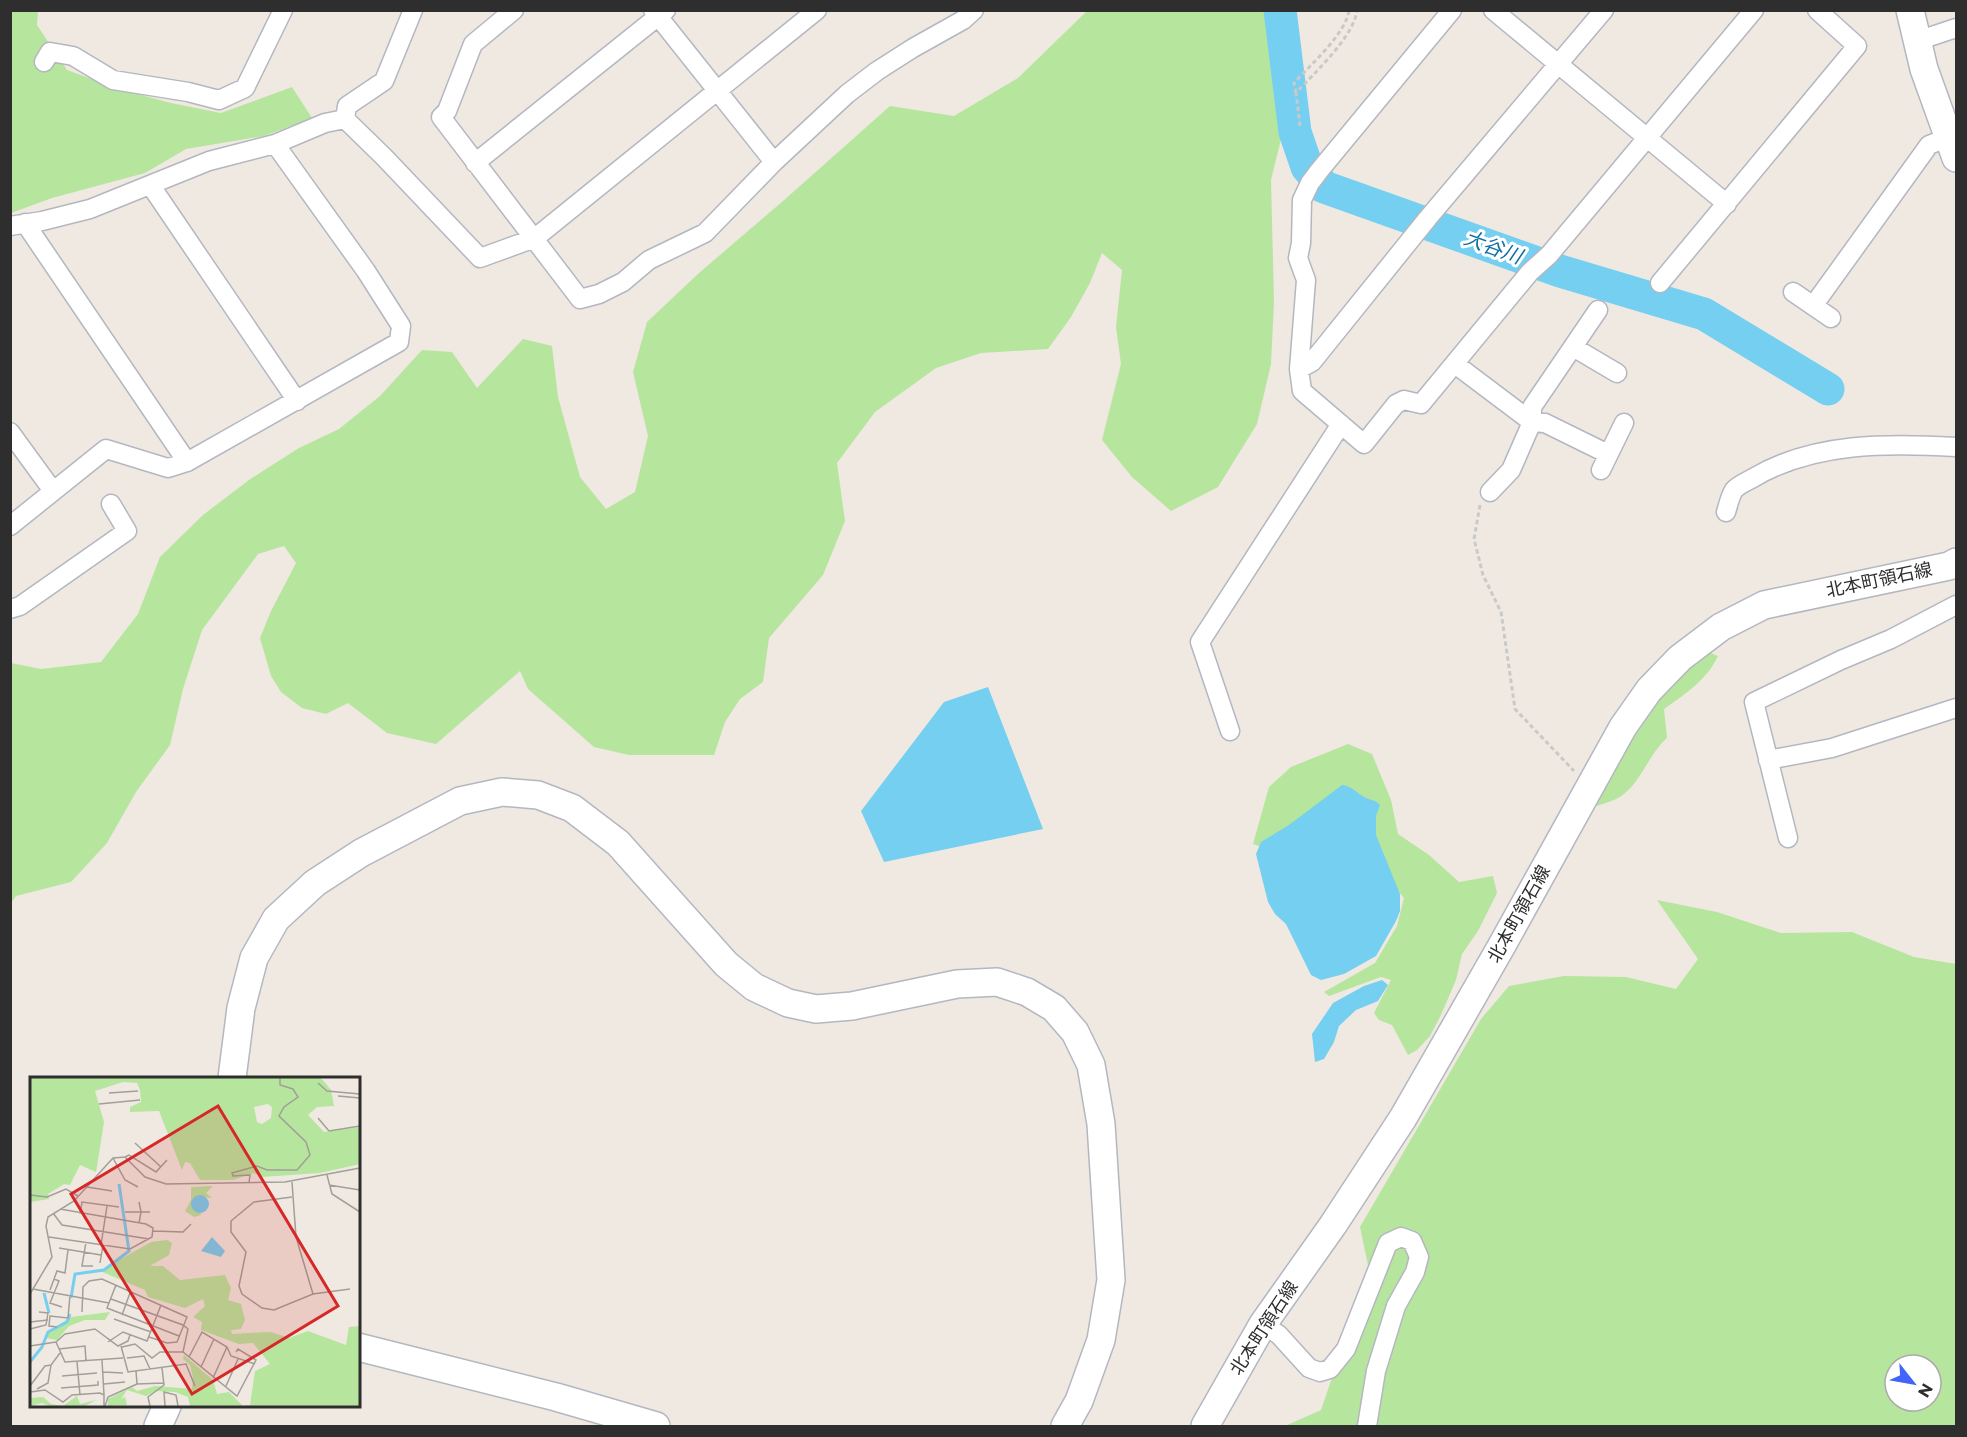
<svg xmlns="http://www.w3.org/2000/svg" width="1967" height="1437" font-family="Montserrat,'Noto Sans JP',sans-serif">
<style>
.green{fill:#b6e59e;fill-rule:evenodd}
.water{fill:#75cff0}
.lines{fill:none;stroke-linecap:round;stroke-linejoin:round}
.river{stroke:#75cff0;stroke-width:33}
.street-casing{stroke:#b4b7c1;stroke-width:21}
.secondary-casing{stroke:#b4b7c1;stroke-width:30}
.path{stroke:#c9c9c9;stroke-width:3;stroke-dasharray:4.5 3;stroke-linecap:butt}
.street{stroke:#fff;stroke-width:18}
.secondary{stroke:#fff;stroke-width:27}
.labels{text-anchor:middle;stroke-width:6;stroke-linejoin:round;paint-order:stroke}
.street-label{font-size:18px;fill:#2e2e2e;stroke:#fff}
.water-label{font-size:20px;font-style:italic;fill:#0d6fa3;stroke:#fff}
.inset-river{fill:none;stroke:#75cff0;stroke-width:3}
.inset-road{fill:none;stroke:#a29e99;stroke-width:1.5}
.view{fill:#d62828;fill-opacity:0.15;stroke:#d62828;stroke-width:3}
.inset-edge{fill:none;stroke:#2e2e2e;stroke-width:3}
</style>
<rect width="100%" height="100%" fill="#efe9e1"/>
<path class="green" d="M1088,10L1289,11L1287,115L1271,180L1274,302L1271,364L1257,424L1218,487L1171,511L1132,477L1102,440L1121,364L1116,327L1122,270L1102,253L1090,283L1071,317L1048,349L981,353L936,368L875,412L837,463L845,521L823,575L769,638L763,682L740,699L725,722L714,755H629L594,747L528,689L520,671L436,744L387,733L348,703L326,714L302,708L281,692L271,676L260,638L271,611L296,563L284,546L258,554L202,630L183,689L170,745L136,792L107,843L71,882L16,896L11,903V663L41,669L101,662L138,614L160,557L203,515L249,480L299,448L339,429L380,396L422,350L452,352L477,388L523,339L552,346L558,397L580,477L606,509L635,492L648,436L633,372L647,322L699,273L783,201L890,106L954,116L1018,78Z
M10,11H38L37,25L67,70L119,89L171,103L221,113L292,87L312,118L264,136L186,149L145,173L52,198L11,213Z
M1706,651L1718,656C1706,681 1685,694 1664,709L1667,738C1648,755 1641,783 1620,797C1613,801 1604,803 1597,806V798L1655,703Z
M1348,744L1372,754L1391,800L1398,834L1429,855L1459,882L1493,876L1497,893L1478,931L1462,954L1456,980L1440,1017L1430,1036L1417,1050L1408,1055L1392,1025L1379,1020L1374,1013L1391,980L1381,977L1329,996L1324,992L1375,963L1397,926L1404,898L1385,876L1271,850L1253,844L1269,787L1291,767Z
M1657,900L1717,912L1781,933L1852,932L1914,957L1956,964V1426H1285L1321,1410L1369,1270L1360,1227L1481,1019L1509,986L1564,976L1626,977L1676,989L1698,959ZM1895,1365H1931V1401H1895Z"/>
<path class="water" d="M988,687L1043,829L884,862L861,811L944,702Z
M1342,785C1351,786 1355,791 1361,795C1367,800 1375,799 1380,805L1376,816V835L1400,894V911L1396,921L1376,956L1344,974L1321,980L1311,975L1286,924L1275,914L1268,902L1256,854L1261,842L1289,825Z
M1382,980L1388,985L1378,1001L1356,1010L1339,1026L1334,1042L1324,1059L1315,1062L1312,1034L1333,1003L1364,986Z"/>
<g class="lines">
<path class="river" d="M1280,10L1295,132L1307,167L1324,187L1560,271L1704,314L1828,389"/>
<defs>
<path id="street" d="M514,10L473,44L447,111L441,117L580,299L599,294L623,282L649,260L705,233L774,162L847,94L877,71L913,48L963,20L974,10
M653,10L774,162
M1452,10L1319,171L1310,183L1302,200L1301,243L1298,258L1306,280L1299,369L1302,391L1364,444L1396,404L1404,400L1421,404L1530,272L1549,255L1754,10
M1493,10L1727,204
M1917,41L1956,28
M44,62L50,52L73,56L113,80L188,92L219,100L245,88L283,10
M345,119L384,157L480,258L535,238L817,10
M345,119L347,106L384,81L413,10
M475,163L666,10
M151,186L297,401
M25,223L187,462
M10,226L42,221L90,209L209,161L275,144L325,123L345,119
M1660,283L1857,46L1817,10
M1793,292L1831,318
M1813,306L1929,145L1949,137
M1598,310L1532,407V422L1545,423L1608,454
M1573,347L1617,373
M1455,364L1532,422L1511,470L1490,492
M1299,369L1312,362L1428,218L1604,10
M10,432L53,491
M1601,470L1624,423
M1726,512C1728,506 1730,496 1734,490C1738,485 1748,481 1753,478C1813,442 1889,443 1956,447
M10,526L106,449L168,468L187,462L399,342L401,326L366,271L275,144
M10,609L20,606L127,531L111,504
M1230,731L1200,642L1341,424
M1768,760L1832,748L1956,708
M1788,838L1754,702L1841,660L1891,639L1956,605
M1263,1324L1279,1335L1309,1368L1320,1372L1330,1369L1346,1349L1388,1243L1401,1237L1412,1241L1419,1257L1415,1272L1396,1306L1376,1371L1367,1426"/>
<path id="secondary" d="M1910,10L1924,69L1956,158
M232,1078L241,1008L254,958L276,919L315,883L361,853L460,801L502,792L538,795L572,808L618,843L726,964L754,987L788,1003L816,1009L852,1006L957,984L997,982L1027,992L1054,1008L1075,1032L1091,1065L1101,1124L1111,1280L1101,1340L1079,1401L1065,1426
M358,1347L556,1397L656,1426
M158,1426L167,1406
M1205,1426L1263,1324L1333,1225L1403,1118L1501,947L1623,727L1649,690L1680,658L1721,627L1764,605L1949,566L1956,562"/>
</defs>
<use href="#street" class="street-casing"/>
<use href="#secondary" class="secondary-casing"/>
<path class="path" d="M1296,93L1294,83C1310,65 1346,34 1349,10
M1300,126L1296,93C1314,73 1354,37 1357,10
M1480,505L1474,539L1483,575L1501,612L1515,709L1574,771"/>
<use href="#street" class="street"/>
<use href="#secondary" class="secondary"/>
</g>
<g class="labels">
<g class="street-label">
<text transform="translate(1879 580) rotate(-12)" y="6">北本町領石線</text>
<text transform="translate(1519 914) rotate(-61)" y="6">北本町領石線</text>
<text transform="translate(1264 1328) rotate(-57)" y="6">北本町領石線</text>
</g>
<g class="water-label">
<text transform="translate(1493 247) rotate(20)" y="7">大谷川</text>
</g>
</g>
<g transform="translate(30 1077)">
<rect width="330" height="330" fill="#efe9e1"/>
<path d="M0,1H291L301,13L304,29L287,30L278,38L294,55L330,50V87L290,96L231,100L224,96L203,103H170L160,86L155,85L152,93L129,34L100,35V30L111,25L110,13L107,6L93,5L65,14L74,45L66,95L50,88L40,108L34,107L18,117L19,122L0,125ZM238,27L242,30L241,41L232,47L227,45L224,30ZM183,109L176,116L182,121L167,119L171,138L164,140L155,134L161,123V110ZM137,163L142,166L139,178L120,189H133L150,203L195,198L201,211L198,223L211,227L215,243L211,252L201,253L202,257L241,255L259,261L278,254L316,268L319,250L330,249V329H160L158,320L145,315L126,314L116,319L97,313L91,322L95,320L97,328L78,329V322L102,310L107,314L125,309L162,312L163,300L160,288L153,282L154,278L183,303L187,317L199,315L213,329L220,328L225,294L240,287L223,266L209,267L171,253L172,245L163,240L175,229L173,222L155,231L118,220L115,213L70,194L121,165ZM80,235L75,243H55L39,249L27,263L16,261L18,255L41,240ZM47,319L50,327L66,323L55,329H19L12,326L0,329V321L13,320L21,327L33,329Z" fill="#b6e59e" fill-rule="evenodd"/>
<path d="M161 127a9 9 0 1 1 18 0a9 9 0 1 1-18 0ZM182,160L195,174L191,180L171,174Z" fill="#75cff0"/>
<path class="inset-river" d="M14,216L19,236M41,221L45,197L74,193L99,174L89,107M0,285L12,270L18,255L37,245L40,237"/>
<path class="inset-road" d="M288,6L297,14L330,17M79,16L108,14M308,19L330,21M69,27L110,23M288,41L299,54L330,49M105,66L131,90M95,80L99,78L126,95L137,83M83,81L95,103L108,110M297,98L302,117L330,135M262,105L266,160L283,217M219,106L220,98L203,99L202,96L227,89L237,93H267L280,78L276,65L249,39L254,30L268,20L263,12L250,8V1M299,108L330,113M57,110L82,114M0,118L17,120L36,112L48,119M262,120L224,125L201,144V155L216,175L209,209L212,217L232,231L244,233L283,217L320,212M95,135H111L109,125M23,136L32,148L119,162M50,137L52,125L89,130M109,146L111,135H120M123,154L153,155L161,147M19,160L100,172L122,160L123,151L116,147L30,132M56,165L52,189H63M71,168L77,129M29,171L71,178M70,186L73,168M24,202L29,204L20,226L32,230M86,208L77,231L149,259M3,212L79,226M20,213L27,194L35,196L38,173M0,217L22,180L16,149L18,140L44,124L83,81L95,80L115,100L136,107L255,105L330,91M81,222L153,248L158,252L153,275M52,235L53,210L59,204L72,202L157,240L147,265L137,266L119,260M92,238L100,216M84,242L121,255M0,245L18,243M27,250L19,249L20,239L38,241L40,218M0,252L16,248L18,236L9,235M26,265L35,257L65,252L88,269L98,264L100,258M26,265L35,285L93,281M78,265L93,255L117,264L131,228M0,269L26,265M91,269L98,295L156,287L165,309M92,270L105,267L122,281L130,275H153L207,319L226,283L208,272L206,275M29,272L55,269L56,284M159,280L172,255L197,270L201,279L225,287M97,281L114,279L120,292M72,283L74,318M47,285L50,318M171,290L184,262M106,294L107,307L134,306M73,295L93,296M32,299L67,296M183,301L197,270M74,307L95,305M0,309L15,289L21,288M196,309L208,282M31,311L68,308V304M7,312L18,306L21,288L30,276M0,315L15,313L33,325L42,318L70,316L74,318V329M75,329L78,320L107,307M120,329L118,320L134,308L132,291M135,329L134,315L146,318L148,329"/>
<path class="view" d="M188,29L308,229L162,317L41,117Z"/>
<rect width="330" height="330" class="inset-edge"/>
</g>
<rect width="1967" height="1437" fill="none" stroke="#2e2e2e" stroke-width="24"/>
<g transform="translate(1913 1383) rotate(121)"><circle r="28" fill="#ffffff" stroke="#ababab" stroke-width="1.5"/>
<path d="M0-4.5L10 22L0 15L-10 22Z" fill="#4264fb"/>
<text y="-9" font-size="16" font-weight="bold" text-anchor="middle" fill="#2e2e2e">N</text>
</g>
</svg>
